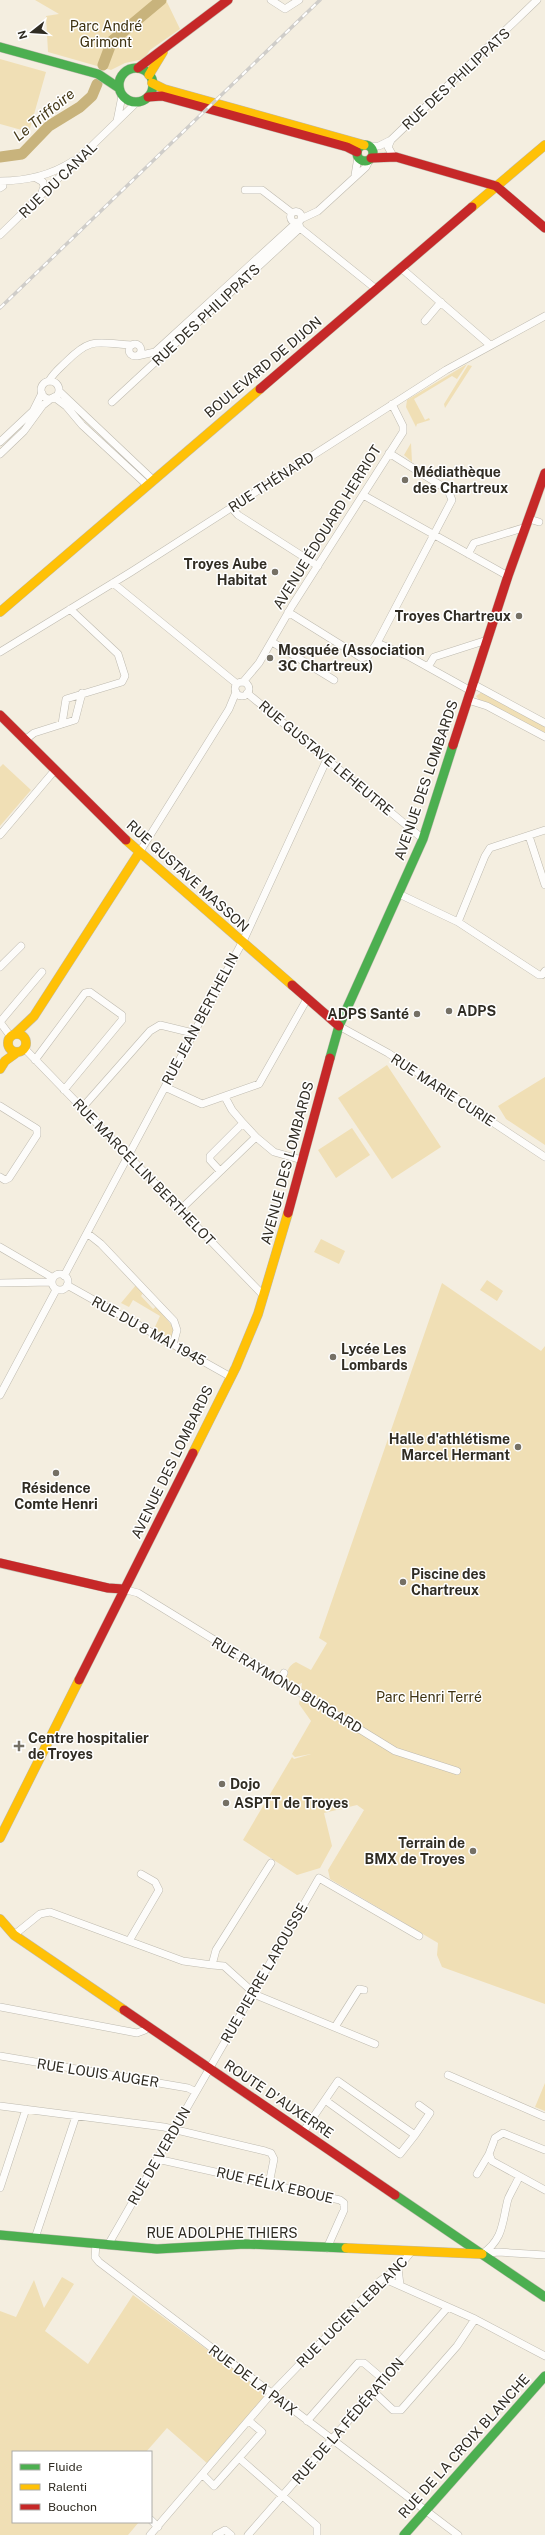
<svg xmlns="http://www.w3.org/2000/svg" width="545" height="2535" font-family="'Public Sans',sans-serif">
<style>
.green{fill:#f0dfb5}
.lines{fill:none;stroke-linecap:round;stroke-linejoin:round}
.river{stroke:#c8b37c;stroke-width:11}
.street-casing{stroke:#bebaaf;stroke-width:8}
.fast-casing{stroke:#bebaaf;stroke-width:10}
.slow-casing{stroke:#bebaaf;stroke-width:10}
.jam-casing{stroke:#bebaaf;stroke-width:10}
.street{stroke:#fdfcfa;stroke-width:7}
.fast{stroke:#4caf50;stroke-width:9}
.slow{stroke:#ffc107;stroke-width:9}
.jam{stroke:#c62828;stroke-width:9}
.rail-casing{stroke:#cfcdc9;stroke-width:3.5}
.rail{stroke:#fff;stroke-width:2;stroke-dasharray:6;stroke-linecap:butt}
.poi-dot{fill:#757065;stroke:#fff;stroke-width:1.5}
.labels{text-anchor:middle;stroke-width:3;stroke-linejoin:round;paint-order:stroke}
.park-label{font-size:14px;fill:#3d3110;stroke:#fff}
.street-label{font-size:14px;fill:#302c23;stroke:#fff}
.poi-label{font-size:14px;font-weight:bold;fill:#302c23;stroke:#fff;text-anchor:start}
.water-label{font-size:15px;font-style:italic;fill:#473b1a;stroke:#fff}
</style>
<rect width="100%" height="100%" fill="#f4eee0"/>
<path class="green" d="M35,0H166L180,29L150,50L144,59L125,63L111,70L48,52L46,16L59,14Z
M0,59L46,72L29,132L0,124Z
M467,364L457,379L452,376L414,399L425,420L429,418L430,420L417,424L416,427L406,407L407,400Z
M468,365L472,366L445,408L444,404Z
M411,443L412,462L404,455Z
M482,692L545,725V735L479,700L476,696Z
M3,764L31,790L0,826V767Z
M387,1065L441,1147L392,1179L338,1098Z
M545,1077V1145L506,1119L498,1106Z
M352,1128L370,1155L336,1178L318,1150Z
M321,1239L345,1251L339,1264L314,1252Z
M487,1280L503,1291L497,1301L480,1290Z
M442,1283L541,1351L545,1346V2004L442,1967L437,1955L438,1943L330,1879L328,1870L364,1810L357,1805L324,1813L332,1846L320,1868L297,1875L243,1840L292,1757L294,1759L311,1754L295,1757L292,1754L311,1721L299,1704L302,1683L297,1685L286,1679C286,1672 289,1665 296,1662L311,1670L327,1643L319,1638Z
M136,1285L143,1293L141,1296L153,1309L157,1306L175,1330L171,1338L154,1329L160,1316L133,1300L129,1307L121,1303Z
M545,2083V2111L535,2107Z
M62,2277L74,2284L45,2331L88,2364L133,2295L267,2394L208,2464L167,2428L146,2452H13V2522H139L128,2535H0V2311L16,2317L34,2280L44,2308Z"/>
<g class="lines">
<path class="river" d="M103,65L112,41L161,0
M0,157L22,154L49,126L80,107L92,96L97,84"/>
<defs>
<path id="street" d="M271,0L285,9L299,0
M117,121L122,96
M391,140L388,147L392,154
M368,146H379L391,140L537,0
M355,175L358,157
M36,178L43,182L44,187L41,195
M0,181C27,181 50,176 73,161
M0,188L3,186L2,181
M245,190H262L292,213
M290.5 217a5.5 5.5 0 1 1 11 0a5.5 5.5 0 1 1-11 0Z
M301,219L318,211L366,167L370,159
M299,224L300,228L376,289
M0,235L137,102
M401,268L490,345
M425,321L441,302
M129 350a6 6 0 1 1 12 0a6 6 0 1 1-12 0Z
M137,356L155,352L296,223
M49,381C54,372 60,368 67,361C93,335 99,344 132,345
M41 390a9 9 0 1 1 18 0a9 9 0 1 1-18 0Z
M59,391L153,480
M54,397L66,406L82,425L147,485
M112,402L300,228
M0,442L33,411L42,393
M0,454L24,431L43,405L52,398
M363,495L508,576
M231,507L238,515L318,566
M529,519L539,522
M468,554L474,543L526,527
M113,583L237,684
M288,612L362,658L368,656L377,643L452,500L448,490L389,453
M272,642L334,680
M377,643L408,656L471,691
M0,652L131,572L446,370L545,316
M428,667L434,657L487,640
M243,682L259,663L292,606L403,432V426L392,404
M235 689a7 7 0 1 1 14 0a7 7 0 1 1-14 0Z
M473,684L545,723
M247,693L423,839
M468,700L487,706L545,737
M62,724L66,699L122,682L125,676L118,654L70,609
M25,740L34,733L75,720L82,693
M0,835L55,770
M529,836L545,885
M139,853L229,709L236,692
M399,894L458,922L539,975H542L545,971
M458,922L485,856L490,848L545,830
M0,967L21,946
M339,1026L388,1053L545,1157
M11,1037L0,1022L42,972
M25,1049L263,1295
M35,1060L85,993L90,992L122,1015V1020L64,1090
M165,1087L202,1104L259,1084L307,999
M225,1097L232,1110L243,1123
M0,1106L37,1129V1135L9,1178L5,1180L0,1177
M82,1108L150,1031L160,1025L193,1033
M256,1137L274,1152L302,1160
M180,1210L256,1137L243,1123L210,1156V1160L220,1171
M87,1233L101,1244L174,1321L177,1330L173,1345
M0,1247L53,1278
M52 1282a8 8 0 1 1 16 0a8 8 0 1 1-16 0Z
M64,1276L245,937L327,759
M0,1283L52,1282
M67,1285L231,1377
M0,1395L56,1290
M123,1589L138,1593L395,1751L457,1771
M280,1681L284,1673
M271,1863L216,1950L212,1965L224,1966L256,1995L375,2044
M14,1935L40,1914L50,1912L183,1961L212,1965
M129,1941L159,1890L155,1882L141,1874
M0,2007L137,2033L145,2030L148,2026
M335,2027L359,1989L364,1990
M0,2056L188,2088L196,2092
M448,2075L545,2117
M325,2100L400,2154L415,2135
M0,2106L164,2127L265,2151L271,2153L274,2159L269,2184
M303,2132L338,2081L415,2135L430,2113L419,2105
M545,2150L503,2133L495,2138L489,2154L492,2161L545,2190
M157,2159L340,2200L344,2203V2210L327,2248
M477,2174L489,2154
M0,2188L26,2109
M35,2238L76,2116
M96,2244L95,2257L99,2262L458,2535
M108,2245L319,1878L419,1936
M482,2254C504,2239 502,2222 508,2199C511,2192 516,2184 519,2177
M483,2254L498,2252L545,2255
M398,2268L400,2285
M385,2279L475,2319L545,2356
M374,2392L393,2410H401L457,2346L475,2319
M307,2421L358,2363H364L384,2380
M239,2458L317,2526V2535
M203,2475L214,2486L262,2432L249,2421
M151,2520L158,2527
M150,2535L271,2394L380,2281L398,2268L411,2252
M216,2535L225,2530L231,2535
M248,2535L448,2307"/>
<path id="fast" d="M0,47L98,74L119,88
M119 85a17 17 0 1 1 34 0a17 17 0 1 1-34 0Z
M357 153a8 8 0 1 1 16 0a8 8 0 1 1-16 0Z
M330,1058L339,1026L423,839L453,745
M395,2195L545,2297
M0,2235L157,2249L245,2244L346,2248
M404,2535L545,2376"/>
<path id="slow" d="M149,75L163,52
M152,83L164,89L364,145
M472,207L545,145
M0,612L260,389
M126,840L292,985
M8 1043a9 9 0 1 1 18 0a9 9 0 1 1-18 0Z
M15,1034L34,1016L139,853
M0,1069L5,1061L16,1053
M193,1453L236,1367L258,1314L288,1213
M0,1838L79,1680
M0,1919L14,1935L124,2010
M346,2248L482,2254"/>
<path id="jam" d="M138,68L228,0
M148,97L162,96L347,147L357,152
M371,158L396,157L496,186L545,228
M260,389L472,207
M0,715L126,840
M453,745L508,576L545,473
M292,985L339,1026
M288,1213L330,1058
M0,1563L108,1588L123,1589
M79,1680L193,1453
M124,2010L395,2195"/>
</defs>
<use href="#street" class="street-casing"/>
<use href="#fast" class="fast-casing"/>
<use href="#slow" class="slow-casing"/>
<use href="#jam" class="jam-casing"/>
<use href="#street" class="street"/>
<use href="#fast" class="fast"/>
<use href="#slow" class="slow"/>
<use href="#jam" class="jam"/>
<defs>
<path id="rail" d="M0,308L320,0"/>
</defs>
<use href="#rail" class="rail-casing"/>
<use href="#rail" class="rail"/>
</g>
<g class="poi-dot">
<circle cx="405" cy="480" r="4"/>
<circle cx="275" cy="572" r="4"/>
<circle cx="519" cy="616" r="4"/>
<circle cx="270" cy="658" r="4"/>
<circle cx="449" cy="1011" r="4"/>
<circle cx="417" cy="1014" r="4"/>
<circle cx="333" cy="1357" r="4"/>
<circle cx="518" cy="1447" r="4"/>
<circle cx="56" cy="1473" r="4"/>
<circle cx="403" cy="1582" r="4"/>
<path d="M17 1740h4v4h4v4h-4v4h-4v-4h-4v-4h4z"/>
<circle cx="222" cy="1784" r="4"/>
<circle cx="226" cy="1803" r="4"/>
<circle cx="473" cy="1851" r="4"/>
</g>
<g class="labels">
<g class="park-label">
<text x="106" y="31">Parc André<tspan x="106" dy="16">Grimont</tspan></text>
<text x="429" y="1702">Parc Henri Terré</text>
</g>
<g class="street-label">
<text transform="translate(456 79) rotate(-43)" y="5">RUE DES PHILIPPATS</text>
<text transform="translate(58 180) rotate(-44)" y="5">RUE DU CANAL</text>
<text transform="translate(206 315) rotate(-43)" y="5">RUE DES PHILIPPATS</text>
<text transform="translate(263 367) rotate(-40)" y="5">BOULEVARD DE DIJON</text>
<text transform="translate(271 482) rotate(-33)" y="5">RUE THÉNARD</text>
<text transform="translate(327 527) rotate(-58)" y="5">AVENUE ÉDOUARD HERRIOT</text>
<text transform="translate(326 758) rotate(40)" y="5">RUE GUSTAVE LEHEUTRE</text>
<text transform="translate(426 780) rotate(-71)" y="5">AVENUE DES LOMBARDS</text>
<text transform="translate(188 876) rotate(42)" y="5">RUE GUSTAVE MASSON</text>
<text transform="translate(200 1019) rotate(-62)" y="5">RUE JEAN BERTHELIN</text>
<text transform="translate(443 1090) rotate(33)" y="5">RUE MARIE CURIE</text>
<text transform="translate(287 1163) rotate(-75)" y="5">AVENUE DES LOMBARDS</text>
<text transform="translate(144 1172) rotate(46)" y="5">RUE MARCELLIN BERTHELOT</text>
<text transform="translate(149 1331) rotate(29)" y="5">RUE DU 8 MAI 1945</text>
<text transform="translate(172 1462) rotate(-64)" y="5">AVENUE DES LOMBARDS</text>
<text transform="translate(287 1685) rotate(31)" y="5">RUE RAYMOND BURGARD</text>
<text transform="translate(264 1973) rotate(-60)" y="5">RUE PIERRE LAROUSSE</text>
<text transform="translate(98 2073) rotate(9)" y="5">RUE LOUIS AUGER</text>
<text transform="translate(279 2099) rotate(34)" y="5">ROUTE D'AUXERRE</text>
<text transform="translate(159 2156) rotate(-60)" y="5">RUE DE VERDUN</text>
<text transform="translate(275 2185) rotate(13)" y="5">RUE FÉLIX EBOUE</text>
<text x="222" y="2238">RUE ADOLPHE THIERS</text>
<text transform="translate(352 2312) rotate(-45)" y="5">RUE LUCIEN LEBLANC</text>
<text transform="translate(253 2380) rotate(37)" y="5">RUE DE LA PAIX</text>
<text transform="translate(348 2421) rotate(-49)" y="5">RUE DE LA FÉDÉRATION</text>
<text transform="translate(464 2446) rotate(-48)" y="5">RUE DE LA CROIX BLANCHE</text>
</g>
<g class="poi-label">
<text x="413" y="477">Médiathèque<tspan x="413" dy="16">des Chartreux</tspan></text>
<text x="267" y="569" text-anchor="end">Troyes Aube<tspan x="267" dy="16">Habitat</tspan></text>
<text x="511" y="621" text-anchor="end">Troyes Chartreux</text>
<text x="278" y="655">Mosquée (Association<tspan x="278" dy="16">3C Chartreux)</tspan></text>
<text x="457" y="1016">ADPS</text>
<text x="409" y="1019" text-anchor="end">ADPS Santé</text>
<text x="341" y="1354">Lycée Les<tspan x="341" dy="16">Lombards</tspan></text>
<text x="510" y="1444" text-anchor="end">Halle d'athlétisme<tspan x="510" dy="16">Marcel Hermant</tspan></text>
<text x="56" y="1493" text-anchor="middle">Résidence<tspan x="56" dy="16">Comte Henri</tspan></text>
<text x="411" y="1579">Piscine des<tspan x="411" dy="16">Chartreux</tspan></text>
<text x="28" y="1743">Centre hospitalier<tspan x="28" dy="16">de Troyes</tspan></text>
<text x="230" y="1789">Dojo</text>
<text x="234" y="1808">ASPTT de Troyes</text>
<text x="465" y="1848" text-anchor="end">Terrain de<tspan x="465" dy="16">BMX de Troyes</tspan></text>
</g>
<g class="water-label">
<text transform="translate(44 115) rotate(-39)" y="5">Le Triffoire</text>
</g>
</g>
<rect x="12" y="2451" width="140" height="72" fill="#ffffff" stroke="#acaba7"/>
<rect x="20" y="2464" width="20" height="6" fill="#4caf50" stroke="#acaba7"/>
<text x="48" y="2471" font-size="12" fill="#302c23">Fluide</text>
<rect x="20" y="2484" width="20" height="6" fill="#ffc107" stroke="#acaba7"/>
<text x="48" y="2491" font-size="12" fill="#302c23">Ralenti</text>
<rect x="20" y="2504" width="20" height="6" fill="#c62828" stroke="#acaba7"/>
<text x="48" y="2511" font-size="12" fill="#302c23">Bouchon</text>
<g transform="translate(32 32) rotate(253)" stroke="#ffffff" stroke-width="3" paint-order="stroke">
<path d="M0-3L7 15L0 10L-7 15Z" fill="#302c23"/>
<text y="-6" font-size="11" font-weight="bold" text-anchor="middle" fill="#302c23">N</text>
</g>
</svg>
